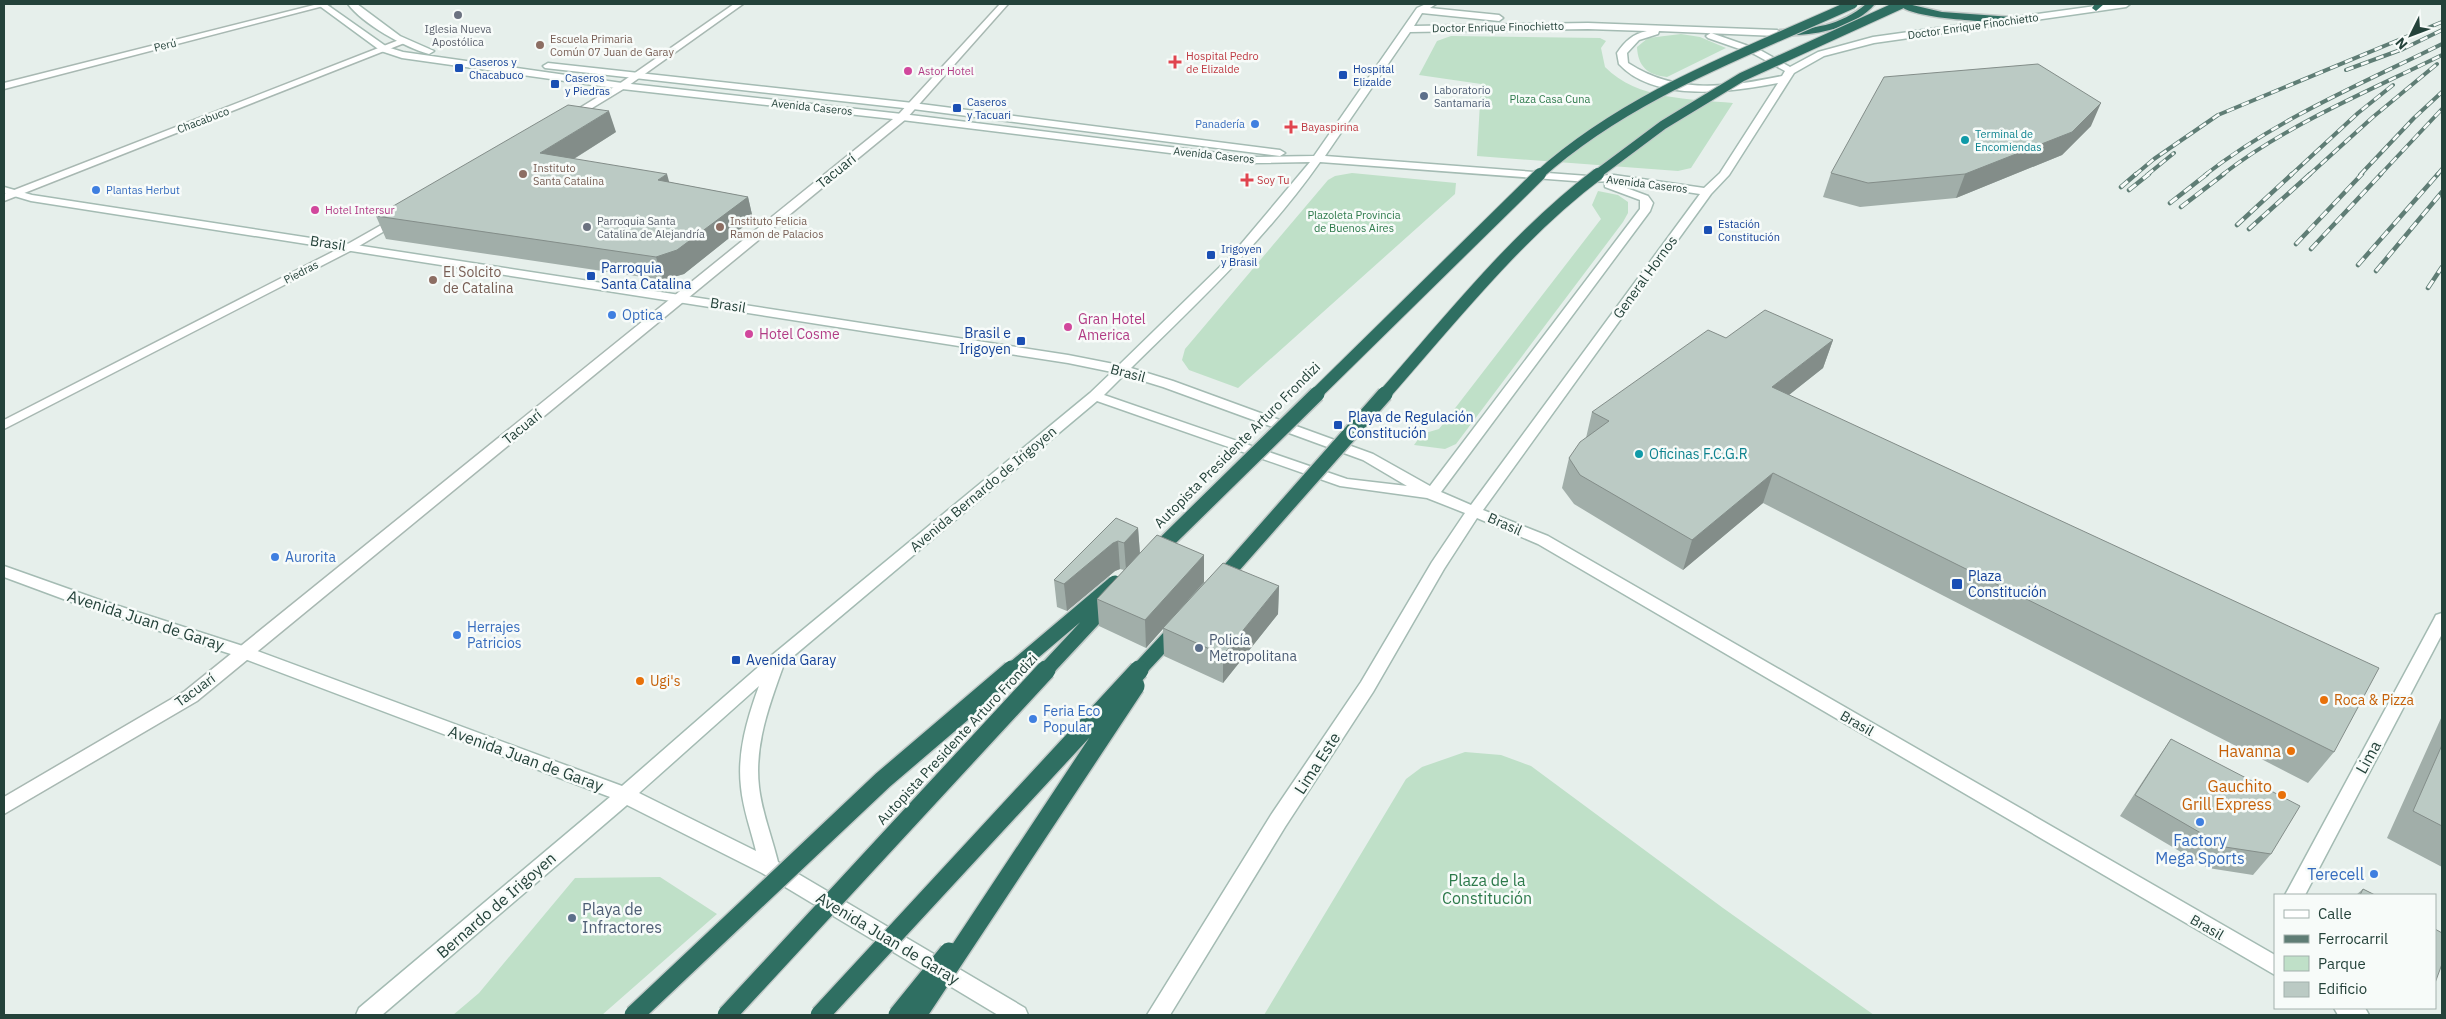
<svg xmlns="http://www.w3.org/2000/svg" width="2446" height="1019" font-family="'IBM Plex Sans',sans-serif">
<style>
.green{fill:#bfe0c8}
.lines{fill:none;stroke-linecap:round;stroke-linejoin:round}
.street-casing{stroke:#a8b8b2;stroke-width:3}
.secondary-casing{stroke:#a4bbb3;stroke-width:3}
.highway-casing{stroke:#c2cac8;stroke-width:3}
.street{fill:#fff;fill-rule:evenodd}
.secondary{fill:#fff;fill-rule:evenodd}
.highway{fill:#2f6f62;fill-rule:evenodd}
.rail-far1-casing{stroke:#5f7d75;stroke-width:4}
.rail-casing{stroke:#5f7d75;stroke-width:4.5}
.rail-far1{stroke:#f7fbf9;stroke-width:2.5;stroke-dasharray:8;stroke-linecap:butt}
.rail{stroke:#f7fbf9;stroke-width:3;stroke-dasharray:9;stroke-linecap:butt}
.highway-bridge-far3-casing{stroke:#c2cac8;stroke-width:11;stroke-linecap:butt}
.highway-bridge-far2-casing{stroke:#c2cac8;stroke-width:14;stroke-linecap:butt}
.highway-bridge-far1-casing{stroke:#c2cac8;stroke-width:18;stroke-linecap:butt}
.highway-bridge-casing{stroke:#c2cac8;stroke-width:22;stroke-linecap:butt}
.highway-bridge-far3{stroke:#2f6f62;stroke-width:9}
.highway-bridge-far2{stroke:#2f6f62;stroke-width:12}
.highway-bridge-far1{stroke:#2f6f62;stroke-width:15}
.highway-bridge{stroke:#2f6f62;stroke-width:19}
.wall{fill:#a1aea9}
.shaded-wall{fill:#838d89}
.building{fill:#bbcac4;stroke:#838d89}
.worship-dot{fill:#6b7280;stroke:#f7fbf9;stroke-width:2}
.education-dot{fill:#8d6e63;stroke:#f7fbf9;stroke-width:2}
.health-dot{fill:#e0444e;stroke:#f7fbf9;stroke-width:2}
.transit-dot{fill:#1a4fb4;stroke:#f7fbf9;stroke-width:2}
.hotel-dot{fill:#d1479c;stroke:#f7fbf9;stroke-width:2}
.service-dot{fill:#5c6f8a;stroke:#f7fbf9;stroke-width:2}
.shop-dot{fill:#3f7fe0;stroke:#f7fbf9;stroke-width:2}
.culture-dot{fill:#0f9aa8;stroke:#f7fbf9;stroke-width:2}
.food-dot{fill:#e8710a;stroke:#f7fbf9;stroke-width:2}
.labels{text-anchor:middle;stroke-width:5;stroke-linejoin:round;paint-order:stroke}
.far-street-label{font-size:11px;fill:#24423a;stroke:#f7fbf9}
.far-worship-label{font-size:11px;fill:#5b616d;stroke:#f7fbf9}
.far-education-label{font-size:11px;fill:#785e54;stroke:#f7fbf9;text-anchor:start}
.far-health-label{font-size:11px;fill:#be3a42;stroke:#f7fbf9;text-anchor:start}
.far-transit-label{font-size:11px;fill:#164399;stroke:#f7fbf9;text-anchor:start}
.far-hotel-label{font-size:11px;fill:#b23c85;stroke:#f7fbf9;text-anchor:start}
.far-service-label{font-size:11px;fill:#4e5e75;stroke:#f7fbf9;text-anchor:start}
.far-park-label{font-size:11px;fill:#2d7a4b;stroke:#f7fbf9}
.far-shop-label{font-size:11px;fill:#366cbe;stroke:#f7fbf9;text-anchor:end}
.far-culture-label{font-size:11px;fill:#0d838f;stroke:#f7fbf9;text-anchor:start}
.street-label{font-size:14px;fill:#24423a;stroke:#f7fbf9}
.transit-label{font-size:14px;fill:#164399;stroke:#f7fbf9;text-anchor:start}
.education-label{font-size:14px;fill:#785e54;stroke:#f7fbf9;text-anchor:start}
.shop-label{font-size:14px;fill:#366cbe;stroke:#f7fbf9;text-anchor:start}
.hotel-label{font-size:14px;fill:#b23c85;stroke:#f7fbf9;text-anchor:start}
.culture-label{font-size:14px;fill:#0d838f;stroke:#f7fbf9;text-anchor:start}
.service-label{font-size:14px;fill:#4e5e75;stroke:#f7fbf9;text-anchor:start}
.food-label{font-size:14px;fill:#c56008;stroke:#f7fbf9;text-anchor:start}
.near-street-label{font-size:16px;fill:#24423a;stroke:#f7fbf9}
.near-food-label{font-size:16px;fill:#c56008;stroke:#f7fbf9;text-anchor:end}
.near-shop-label{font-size:16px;fill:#366cbe;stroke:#f7fbf9}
.near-park-label{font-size:16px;fill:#2d7a4b;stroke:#f7fbf9}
.near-service-label{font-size:16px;fill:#4e5e75;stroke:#f7fbf9;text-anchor:start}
</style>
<rect width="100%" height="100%" fill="#e6efeb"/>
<path class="green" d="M1681,34L1700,37L1726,48L1667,77C1648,75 1638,67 1637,47L1648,38Z
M1451,36L1600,38L1606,41L1601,48L1605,67C1637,100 1691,99 1733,103L1691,168L1678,171L1477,156L1481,84L1419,75L1437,41Z
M1352,173L1456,183L1455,194L1238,388L1189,370L1182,360L1185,349L1328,180L1335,176Z
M1598,191L1618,195L1628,202V213L1623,222L1456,444L1445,449L1414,445L1422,434L1439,429L1601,219L1592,205Z
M1465,752L1501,755L1531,766L1723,908L1874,1015H1264L1406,779L1422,767Z
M660,877L717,914L602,1015H453L479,993L575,878Z"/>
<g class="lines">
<defs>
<path id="street" d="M318,4H331L4,89V83Z
M734,4H743L625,88L574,119L565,117L619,84Z
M1000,4H1008L906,119L197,701L4,814V797L185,691L898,115Z
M399,40L407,42L4,201V194Z
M399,215L403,216V220L354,249L4,429V420L346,245Z"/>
<path id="secondary" d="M317,4H326L387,47L403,52L622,83L902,114L1251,157L1314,156L1417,8L1426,4H1436L1430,8L1499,15L1503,18L1499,21L1422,13L1414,26L1588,23L1777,30L1781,33L1777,36L1659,31L1658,34L1639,40L1627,53L1628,63C1677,95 1728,87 1782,76L1785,71L1754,54L1708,38L1706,36L1711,33L1760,50L1790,67L1818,52L1873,37L2110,4H2130L2126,7L1874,43L1824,56L1794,73L1729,175L1711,194L1483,510L1548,536L2275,955V975L1538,544L1477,518L1444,569L1373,692L1285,827L1170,1015H1147L1271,815L1361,682L1432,562L1465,513L1427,498L1340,486L1097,401L784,664C770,703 754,744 759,787C762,813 772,837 778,862L1025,1008L1028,1015H998L762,873L627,805L382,1015H356L359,1008L610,797L237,656L85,607L4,577V566L97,599L249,648L622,786L771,656L1090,393L1112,372L1068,363L31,201L4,193V187L32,195L1068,355L1119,365L1231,256L1310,162L1251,163L902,120L622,89L402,58L381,51ZM1588,29L1647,31C1633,34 1625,41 1617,53L1619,64C1655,103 1732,92 1778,83L1720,173L1704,188L1614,175L1588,176L1325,156L1410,32ZM1320,162L1588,182L1614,181L1700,194L1471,505L1441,492L1650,211L1653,203L1648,196L1613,183H1605V187L1640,200V209L1430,486L1373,454L1173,381L1131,368C1197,303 1266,239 1320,162ZM1124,375L1163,387L1363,460L1407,486L1347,479L1104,395ZM759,686C747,719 737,753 741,787C743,809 751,830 756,851L639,793Z
M348,4H357L400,36L434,51L429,54C404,47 363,24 348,4Z
M548,63L913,103L1280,150L1285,153L1280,156L913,109L545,68L543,66Z
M2442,613V634L2305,895H2285L2434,619L2436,615Z
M2334,1008H2365L2369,1015H2338Z"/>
<path id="highway" d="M1866,4H1875C1856,26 1826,33 1798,35C1791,35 1781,37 1776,33L1780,30C1813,29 1840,26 1866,4Z
M1897,4H1908L1942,12L2012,17L2016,20L2012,23C1988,21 1913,20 1897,4Z
M2095,4H2104L2096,11L2092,8Z"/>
</defs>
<use href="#street" class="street-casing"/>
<use href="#secondary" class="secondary-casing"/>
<use href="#highway" class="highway-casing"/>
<use href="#street" class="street"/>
<use href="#secondary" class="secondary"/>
<use href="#highway" class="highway"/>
<defs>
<path id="rail-far1" d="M2346,70L2403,49L2442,30
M2135,175L2154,159L2218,115L2442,22
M2147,175L2174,153
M2205,175C2277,119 2361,84 2442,44
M2222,175C2288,124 2367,92 2442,55
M2291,175L2358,113L2393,85
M2309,175L2373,117L2437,64
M2360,175L2414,118L2442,92
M2380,175L2442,109
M2437,175L2442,169"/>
<path id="rail" d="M2121,187L2136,174
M2129,190L2149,174
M2170,203L2207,174
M2181,207L2224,174
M2237,225L2292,174
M2249,229L2310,174
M2296,244L2362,174
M2311,249L2381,174
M2358,265L2438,174
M2376,271L2442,192
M2428,288L2442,267"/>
</defs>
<use href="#rail-far1" class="rail-far1-casing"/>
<use href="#rail" class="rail-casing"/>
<use href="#rail-far1" class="rail-far1"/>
<use href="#rail" class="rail"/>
<defs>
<path id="highway-bridge-far3" d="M1539,175C1628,95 1745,53 1853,4
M1596,175L1663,125L1742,77L1902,4"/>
<path id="highway-bridge-far2" d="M1315,395L1540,174
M1384,395C1450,320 1518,234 1598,174"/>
<path id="highway-bridge-far1" d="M1153,555L1317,394
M1220,581L1385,394
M1011,671L1115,583
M1045,671L1112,599
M1138,671L1176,630"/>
<path id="highway-bridge" d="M634,1015L883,780L1012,670
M727,1015L1046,670
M820,1015L1139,670
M898,1015L949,952
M917,1015L1135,686"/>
</defs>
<use href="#highway-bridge-far3" class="highway-bridge-far3-casing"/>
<use href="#highway-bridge-far2" class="highway-bridge-far2-casing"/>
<use href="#highway-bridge-far1" class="highway-bridge-far1-casing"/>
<use href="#highway-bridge" class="highway-bridge-casing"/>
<use href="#highway-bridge-far3" class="highway-bridge-far3"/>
<use href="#highway-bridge-far2" class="highway-bridge-far2"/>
<use href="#highway-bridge-far1" class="highway-bridge-far1"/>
<use href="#highway-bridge" class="highway-bridge"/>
</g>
<path class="wall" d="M2091,126L2062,155L1956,198L1860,207L1823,197L1831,173Z
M616,132L574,159L669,182L748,197L753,219L684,274L663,280L386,239L376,216Z
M1833,340L1823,368L1789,395L2334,752L2308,783L1763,503L1683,570L1574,504L1562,488L1569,458L1586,438L1592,412Z
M1138,528L1140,554L1204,555V582L1279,586L1278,614L1223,683L1164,656L1163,629L1146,648L1099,626L1097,599L1124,570L1120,569L1115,571L1067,611L1057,607L1054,580Z
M2442,716V867L2387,838Z
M2171,739L2271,854L2253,875L2208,868L2120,816L2156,761Z
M2363,889L2375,895H2356Z"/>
<path class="shaded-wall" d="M2101,103L2091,126L2062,155L1956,198L1965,174Z
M609,111L616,132L548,175L540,153Z
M667,174L673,196L658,180Z
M748,197L753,219L684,274L663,280L656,257Z
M1833,340L1823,368L1762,416L1772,387Z
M1773,473L1763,503L1683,570L1692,540Z
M1138,528L1140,555L1126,570L1124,543Z
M1118,541L1120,569L1115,571L1067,611L1064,584L1113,543Z
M1204,555V582L1146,648L1145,620Z
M1279,586L1278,614L1223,683V655Z"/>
<path class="building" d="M2038,64L2101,103L2072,132L1965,174L1868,183L1831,173L1884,77Z
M568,105L609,111L540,153L667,174L658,180L748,197L677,250L656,257L376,216Z
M1765,310L1833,340L1772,387L2379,668L2334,752L1773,473L1692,540L1580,475L1569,458L1580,442L1609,421L1592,412L1708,330L1726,338Z
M1116,518L1138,528L1124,543L1118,541L1113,543L1064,584L1054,580Z
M1157,535L1204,555L1145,620L1097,599Z
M1223,563L1279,586L1223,655L1163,628Z
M2171,739L2300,806L2271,854L2225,847L2135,795Z
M2442,745V826L2413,811Z
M2363,889L2375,895H2360Z
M2435,929L2442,933V964L2435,983Z"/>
<g class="worship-dot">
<circle cx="458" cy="15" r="5"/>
<circle cx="587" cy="227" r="5"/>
</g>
<g class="education-dot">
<circle cx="540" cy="45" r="5"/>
<circle cx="523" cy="174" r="5"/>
<circle cx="720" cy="227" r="5"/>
<circle cx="433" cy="280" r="5"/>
</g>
<g class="health-dot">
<path d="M1172.5 54.5h5v5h5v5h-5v5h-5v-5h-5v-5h5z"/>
<path d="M1288.5 119.5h5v5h5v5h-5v5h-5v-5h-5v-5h5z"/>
<path d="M1244.5 172.5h5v5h5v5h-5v5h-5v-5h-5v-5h5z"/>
</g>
<g class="transit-dot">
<rect x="454" y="63" width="10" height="10" rx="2.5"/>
<rect x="1338" y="70" width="10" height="10" rx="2.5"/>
<rect x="550" y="79" width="10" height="10" rx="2.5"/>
<rect x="952" y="103" width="10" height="10" rx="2.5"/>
<rect x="1703" y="225" width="10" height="10" rx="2.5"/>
<rect x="1206" y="250" width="10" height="10" rx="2.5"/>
<rect x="586" y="271" width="10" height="10" rx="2.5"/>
<rect x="1016" y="336" width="10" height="10" rx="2.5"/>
<rect x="1333" y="420" width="10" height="10" rx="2.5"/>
<rect x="1951" y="578" width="12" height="12" rx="2.5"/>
<rect x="731" y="655" width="10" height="10" rx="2.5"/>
</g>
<g class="hotel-dot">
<circle cx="908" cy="71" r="5"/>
<circle cx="315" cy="210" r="5"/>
<circle cx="1068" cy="327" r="5"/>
<circle cx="749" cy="334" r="5"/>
</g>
<g class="service-dot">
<circle cx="1424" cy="96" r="5"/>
<circle cx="1199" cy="648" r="5"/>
<circle cx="572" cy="918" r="5"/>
</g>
<g class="shop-dot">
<circle cx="1255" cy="124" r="5"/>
<circle cx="96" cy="190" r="5"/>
<circle cx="612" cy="315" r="5"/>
<circle cx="275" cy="557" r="5"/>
<circle cx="457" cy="635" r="5"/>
<circle cx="1033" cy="719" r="5"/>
<circle cx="2200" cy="822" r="5"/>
<circle cx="2374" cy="874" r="5"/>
</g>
<g class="culture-dot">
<circle cx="1965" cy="140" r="5"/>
<circle cx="1639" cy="454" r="5"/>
</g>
<g class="food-dot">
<circle cx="640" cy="681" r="5"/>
<circle cx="2324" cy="700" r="5"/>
<circle cx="2291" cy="751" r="5"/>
<circle cx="2282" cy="795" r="5"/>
</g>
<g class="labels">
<g class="far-street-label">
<text transform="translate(1973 26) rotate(-8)" y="4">Doctor Enrique Finochietto</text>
<text transform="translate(1498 27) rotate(-1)" y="4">Doctor Enrique Finochietto</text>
<text transform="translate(165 45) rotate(-14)" y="4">Perú</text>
<text transform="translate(812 107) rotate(6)" y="4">Avenida Caseros</text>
<text transform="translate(203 120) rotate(-21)" y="4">Chacabuco</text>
<text transform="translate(1214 155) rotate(6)" y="4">Avenida Caseros</text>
<text transform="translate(1647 184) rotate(7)" y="4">Avenida Caseros</text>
<text transform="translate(301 272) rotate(-27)" y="4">Piedras</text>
</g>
<g class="far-worship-label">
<text x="458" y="33">Iglesia Nueva<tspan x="458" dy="13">Apostólica</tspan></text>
<text x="597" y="225" text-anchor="start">Parroquia Santa<tspan x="597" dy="13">Catalina de Alejandría</tspan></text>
</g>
<g class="far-education-label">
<text x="550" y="43">Escuela Primaria<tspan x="550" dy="13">Común 07 Juan de Garay</tspan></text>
<text x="533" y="172">Instituto<tspan x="533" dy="13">Santa Catalina</tspan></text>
<text x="730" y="225">Instituto Felicia<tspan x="730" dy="13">Ramon de Palacios</tspan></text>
</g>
<g class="far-health-label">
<text x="1186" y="60">Hospital Pedro<tspan x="1186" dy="13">de Elizalde</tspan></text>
<text x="1301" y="131">Bayaspirina</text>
<text x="1257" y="184">Soy Tu</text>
</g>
<g class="far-transit-label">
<text x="469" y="66">Caseros y<tspan x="469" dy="13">Chacabuco</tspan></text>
<text x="1353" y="73">Hospital<tspan x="1353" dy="13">Elizalde</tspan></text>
<text x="565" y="82">Caseros<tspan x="565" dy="13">y Piedras</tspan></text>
<text x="967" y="106">Caseros<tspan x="967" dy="13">y Tacuari</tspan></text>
<text x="1718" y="228">Estación<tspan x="1718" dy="13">Constitución</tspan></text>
<text x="1221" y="253">Irigoyen<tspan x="1221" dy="13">y Brasil</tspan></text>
</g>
<g class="far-hotel-label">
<text x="918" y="75">Astor Hotel</text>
<text x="325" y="214">Hotel Intersur</text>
</g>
<g class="far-service-label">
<text x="1434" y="94">Laboratorio<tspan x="1434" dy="13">Santamaria</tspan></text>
</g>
<g class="far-park-label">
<text x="1550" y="103">Plaza Casa Cuna</text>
<text x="1354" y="219">Plazoleta Provincia<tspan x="1354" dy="13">de Buenos Aires</tspan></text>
</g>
<g class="far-shop-label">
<text x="1245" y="128">Panadería</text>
<text x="106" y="194" text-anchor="start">Plantas Herbut</text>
</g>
<g class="far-culture-label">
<text x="1975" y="138">Terminal de<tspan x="1975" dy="13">Encomiendas</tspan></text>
</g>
<g class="street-label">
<text transform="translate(836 171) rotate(-39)" y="5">Tacuarí</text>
<text transform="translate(328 243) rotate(9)" y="5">Brasil</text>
<text transform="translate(1645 277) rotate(-54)" y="5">General Hornos</text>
<text transform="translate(728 305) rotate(9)" y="5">Brasil</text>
<text transform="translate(1128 373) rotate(15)" y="5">Brasil</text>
<text transform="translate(522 427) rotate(-39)" y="5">Tacuarí</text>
<text transform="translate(1237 445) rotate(-45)" y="5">Autopista Presidente Arturo Frondizi</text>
<text transform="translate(983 489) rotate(-40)" y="5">Avenida Bernardo de Irigoyen</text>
<text transform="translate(1505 524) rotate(24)" y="5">Brasil</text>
<text transform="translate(195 690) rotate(-36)" y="5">Tacuarí</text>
<text transform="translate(1857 723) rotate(30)" y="5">Brasil</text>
<text transform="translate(957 739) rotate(-47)" y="5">Autopista Presidente Arturo Frondizi</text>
<text transform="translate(2207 927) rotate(30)" y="5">Brasil</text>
</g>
<g class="transit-label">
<text x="601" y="273">Parroquia<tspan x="601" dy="16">Santa Catalina</tspan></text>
<text x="1011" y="338" text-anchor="end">Brasil e<tspan x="1011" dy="16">Irigoyen</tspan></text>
<text x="1348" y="422">Playa de Regulación<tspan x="1348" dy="16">Constitución</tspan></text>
<text x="1968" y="581">Plaza<tspan x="1968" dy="16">Constitución</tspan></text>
<text x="746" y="665">Avenida Garay</text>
</g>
<g class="education-label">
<text x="443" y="277">El Solcito<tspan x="443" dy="16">de Catalina</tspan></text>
</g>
<g class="shop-label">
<text x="622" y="320">Optica</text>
<text x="285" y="562">Aurorita</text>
<text x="467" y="632">Herrajes<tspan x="467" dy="16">Patricios</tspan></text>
<text x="1043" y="716">Feria Eco<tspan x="1043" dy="16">Popular</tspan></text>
</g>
<g class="hotel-label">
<text x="1078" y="324">Gran Hotel<tspan x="1078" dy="16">America</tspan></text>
<text x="759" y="339">Hotel Cosme</text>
</g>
<g class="culture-label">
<text x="1649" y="459">Oficinas F.C.G.R</text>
</g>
<g class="service-label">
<text x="1209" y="645">Policía<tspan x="1209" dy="16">Metropolitana</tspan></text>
</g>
<g class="food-label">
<text x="650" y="686">Ugi's</text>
<text x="2334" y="705">Roca &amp; Pizza</text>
</g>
<g class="near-street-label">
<text transform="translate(146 620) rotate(18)" y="6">Avenida Juan de Garay</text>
<text transform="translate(2368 757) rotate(-61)" y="6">Lima</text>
<text transform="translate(526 758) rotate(20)" y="6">Avenida Juan de Garay</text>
<text transform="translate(1317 763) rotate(-57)" y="6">Lima Este</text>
<text transform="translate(496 905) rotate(-41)" y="6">Bernardo de Irigoyen</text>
<text transform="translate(888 938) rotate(31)" y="6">Avenida Juan de Garay</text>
</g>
<g class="near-food-label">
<text x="2281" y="757">Havanna</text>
<text x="2272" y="792">Gauchito<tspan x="2272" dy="18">Grill Express</tspan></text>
</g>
<g class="near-shop-label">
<text x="2200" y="846">Factory<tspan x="2200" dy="18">Mega Sports</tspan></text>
<text x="2364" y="880" text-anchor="end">Terecell</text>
</g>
<g class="near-park-label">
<text x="1487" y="886">Plaza de la<tspan x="1487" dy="18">Constitución</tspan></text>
</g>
<g class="near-service-label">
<text x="582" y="915">Playa de<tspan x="582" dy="18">Infractores</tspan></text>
</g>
</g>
<rect width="2446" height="1019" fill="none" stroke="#24423a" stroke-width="10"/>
<rect x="2274" y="894" width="162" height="115" fill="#f7fbf9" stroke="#a3b1ad"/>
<rect x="2284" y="910" width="25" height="8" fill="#ffffff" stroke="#a3b1ad"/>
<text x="2318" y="919" font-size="15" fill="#24423a">Calle</text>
<rect x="2284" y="935" width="25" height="8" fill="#5f7d75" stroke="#a3b1ad"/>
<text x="2318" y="944" font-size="15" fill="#24423a">Ferrocarril</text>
<rect x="2284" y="956" width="25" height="15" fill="#bfe0c8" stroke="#a3b1ad"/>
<text x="2318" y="969" font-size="15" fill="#24423a">Parque</text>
<rect x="2284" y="982" width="25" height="15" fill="#bbcac4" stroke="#a3b1ad"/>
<text x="2318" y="994" font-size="15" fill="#24423a">Edificio</text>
<g transform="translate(2411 35) rotate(228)" stroke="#f7fbf9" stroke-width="4" paint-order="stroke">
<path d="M0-4L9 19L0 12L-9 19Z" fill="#24423a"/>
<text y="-8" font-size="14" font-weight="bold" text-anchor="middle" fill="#24423a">N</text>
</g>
</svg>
